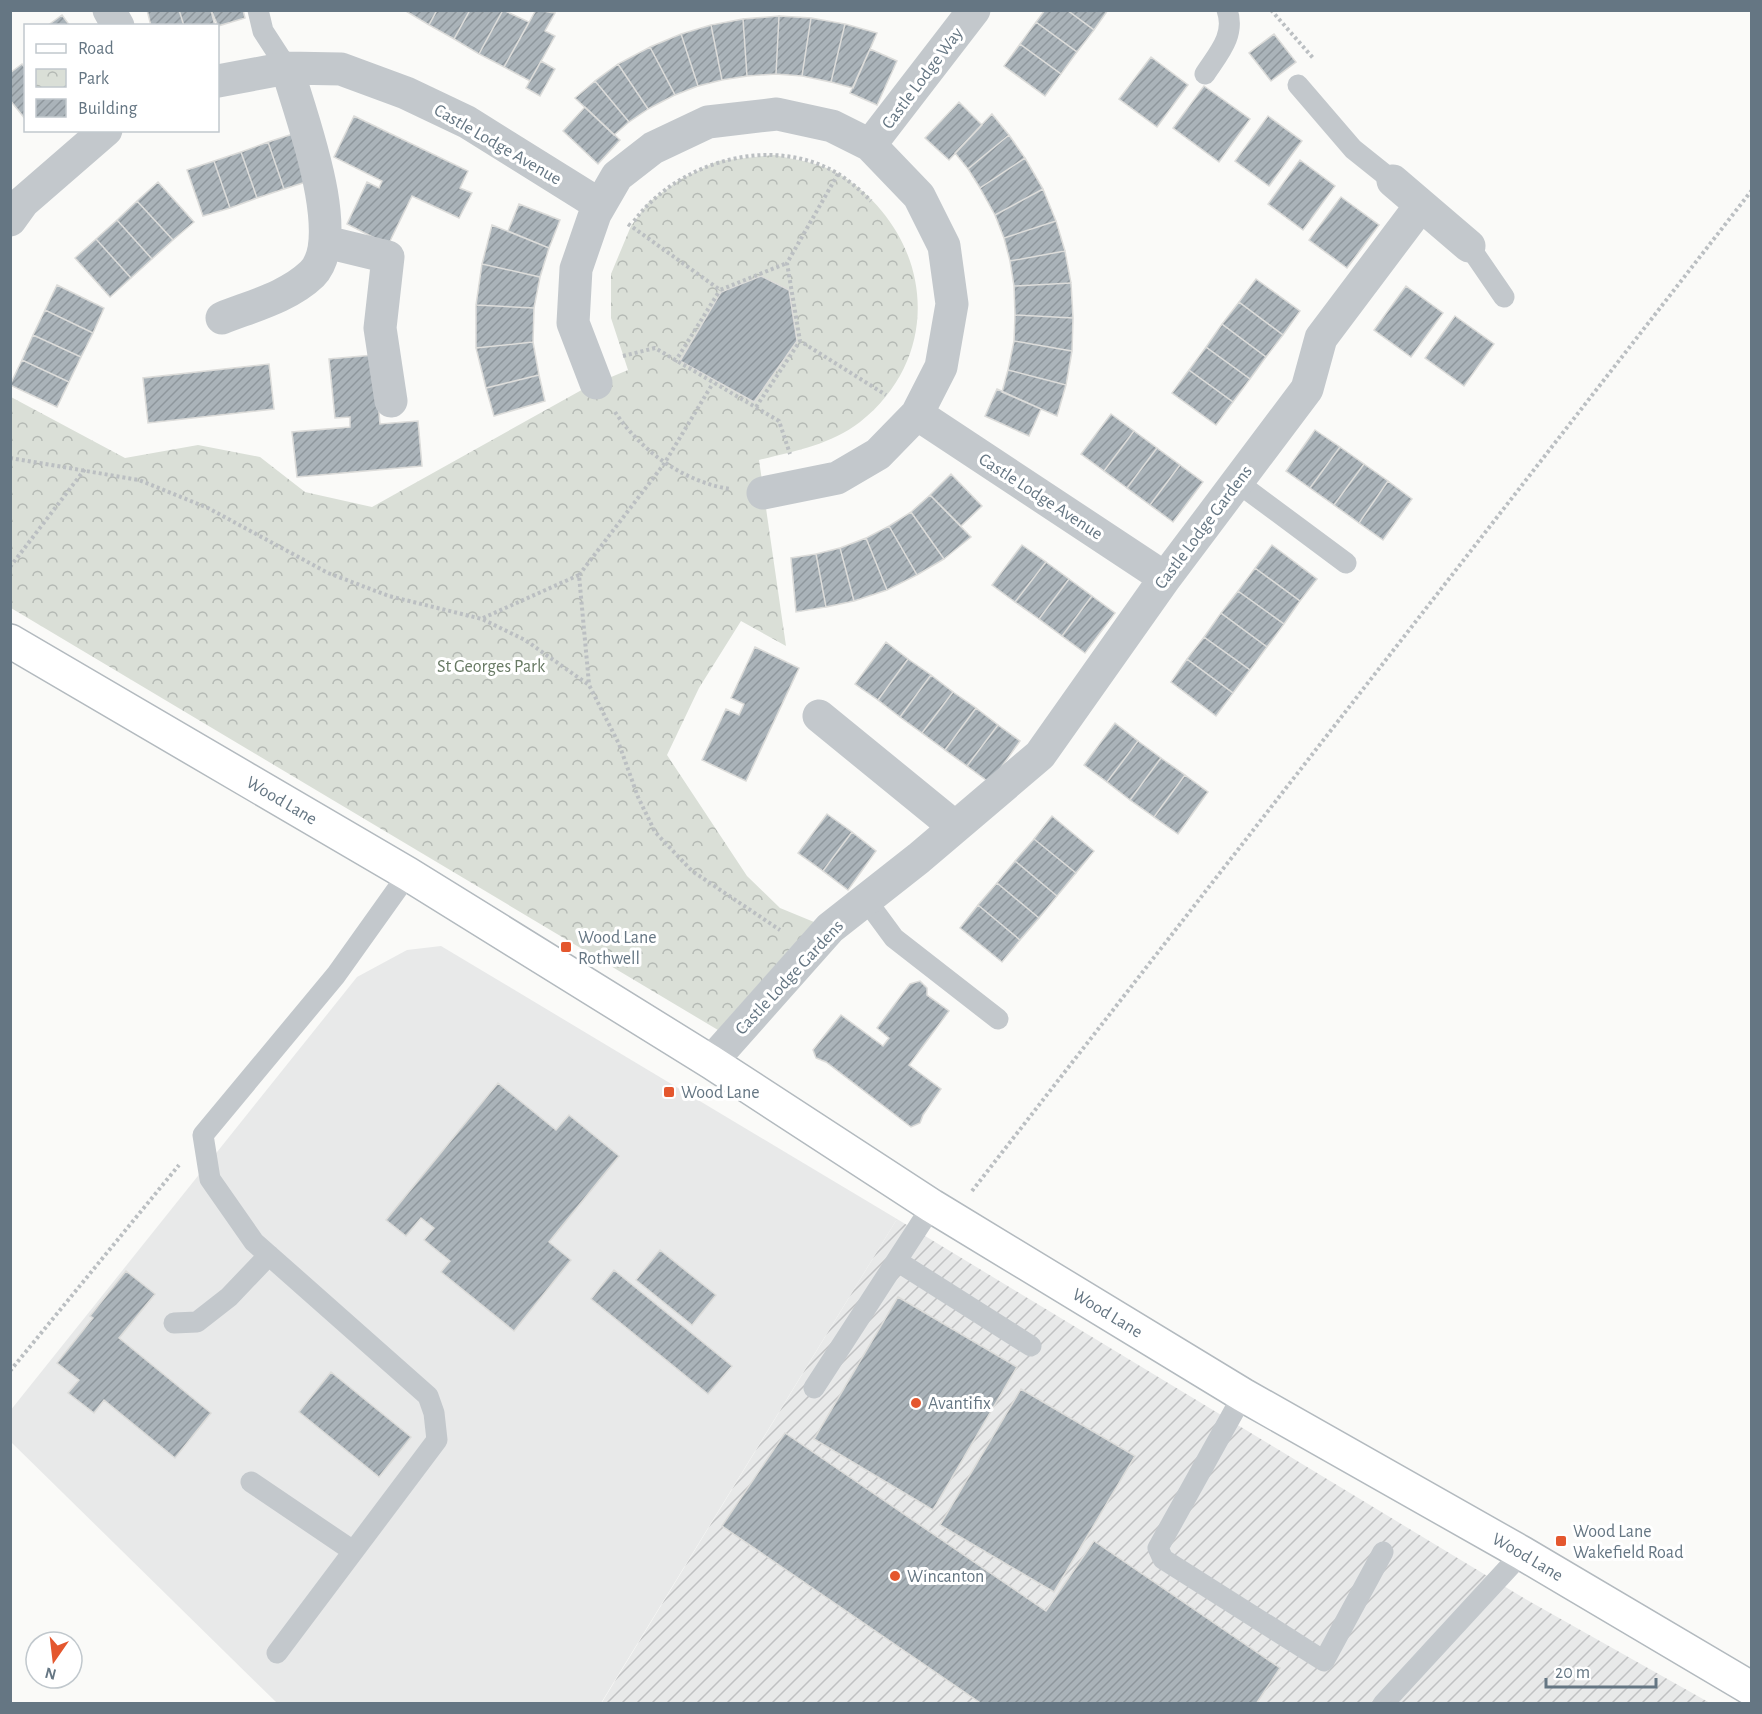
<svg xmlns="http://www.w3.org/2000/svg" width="1762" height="1714" font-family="'Alegreya Sans',sans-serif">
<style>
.built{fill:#e8e9e9}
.industrial{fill:url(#industrial-furrows)}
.park{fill:url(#park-crowns)}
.building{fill:url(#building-hatch);stroke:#dcdcda;stroke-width:1.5}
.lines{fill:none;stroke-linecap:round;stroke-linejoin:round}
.secondary-casing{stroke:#b3babf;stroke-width:36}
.path{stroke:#bbbfc2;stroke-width:4;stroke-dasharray:3 3;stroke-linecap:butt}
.lane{stroke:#c3c8cc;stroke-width:21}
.street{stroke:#c3c8cc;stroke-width:33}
.secondary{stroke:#fff;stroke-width:33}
.poi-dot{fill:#e4572e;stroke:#fff;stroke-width:2}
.labels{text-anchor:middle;stroke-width:6;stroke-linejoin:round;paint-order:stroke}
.street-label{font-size:18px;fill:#657683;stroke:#fff}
.park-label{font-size:18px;fill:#687a64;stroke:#fff}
.poi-label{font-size:18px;fill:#657683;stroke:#fff;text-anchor:start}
</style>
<defs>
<pattern id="industrial-furrows" width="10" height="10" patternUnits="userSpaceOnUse" patternTransform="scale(1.5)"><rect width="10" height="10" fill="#e8e9e9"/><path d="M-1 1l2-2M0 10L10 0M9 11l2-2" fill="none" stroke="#c0c1c2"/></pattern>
<pattern id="park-crowns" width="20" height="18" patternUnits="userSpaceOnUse" patternTransform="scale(1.5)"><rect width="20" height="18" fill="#dadfd7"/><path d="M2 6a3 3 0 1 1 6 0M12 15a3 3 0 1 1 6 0" fill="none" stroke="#b4b9b4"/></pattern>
<pattern id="building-hatch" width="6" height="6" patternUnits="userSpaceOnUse" patternTransform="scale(1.5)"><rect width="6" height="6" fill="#aab3b9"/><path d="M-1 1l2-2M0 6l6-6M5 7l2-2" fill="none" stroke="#8e969c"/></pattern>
</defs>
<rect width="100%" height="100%" fill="#fafaf8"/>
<path class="built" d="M441,946L897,1219L601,1703H277L11,1442L10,1411L357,977L407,950Z"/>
<path class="industrial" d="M897,1219L1522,1597L1710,1703L601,1704Z"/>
<path class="park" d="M774,155C796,160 819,162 839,174C931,231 948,352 860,422C830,445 795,451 759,460L786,646L741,621L699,688L667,755L747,876L780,908L814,922L718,1030L11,608V397L125,458L198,445L260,457L305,492L372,507L587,387L628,370L611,318V274L631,226L648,203L679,180L718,161Z"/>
<path class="building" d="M147,10H179L184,26H151Z
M179,10H211L215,26H184Z
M211,10H243L245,18L218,26Z
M404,10H437L429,25Z
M437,10H470L454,39L429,25Z
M470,10H503L479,54L454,39Z
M503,10L529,22L504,67L479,54Z
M536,10L555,13L545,31L555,36L530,81L504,67Z
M1045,10H1067L1094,30L1077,52L1036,22Z
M1067,10H1108L1094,30Z
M62,15L70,26H47Z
M779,16L776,74L747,76L743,19Z
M779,16L811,18L802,76L776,74Z
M811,18L845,24L831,82L802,76Z
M743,19L747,76L722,80L711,25Z
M1036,22L1077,52L1061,74L1020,44Z
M845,24L877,33L853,88L831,82Z
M711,25L722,80L698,86L681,34Z
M681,34L698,86L675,95L650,47Z
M1274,34L1296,62L1271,81L1249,53Z
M1020,44L1061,74L1045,96L1004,66Z
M650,47L675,95L648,109L618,64Z
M870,49L897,61L877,105L850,93Z
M1151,57L1188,85L1157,127L1119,99Z
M541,61L555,69L540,96L526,88Z
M22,64L26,69V120L10,100V73Z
M618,64L648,109L629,122L595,81Z
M595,81L629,122L614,135L575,98Z
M1204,86L1250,119L1219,162L1173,128Z
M959,102L982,125L949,160L925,138Z
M585,107L620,140L598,164L563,131Z
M992,114L1009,135L968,169L955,153Z
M354,116L468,171L460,188L472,193L459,218L412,196L388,245L347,224L367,182L379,188L382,181L334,157Z
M1268,116L1302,141L1269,186L1235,161Z
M296,133L312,180L284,189L268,142Z
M1009,135L1025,158L980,188L968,169Z
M268,142L284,189L257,198L241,152Z
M241,152L257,198L230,208L214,161Z
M1025,158L1043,189L995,215L980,188Z
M1300,160L1335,186L1303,230L1268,204Z
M214,161L230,208L203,216L187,170Z
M158,182L194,222L173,240L137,201Z
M1043,189L1056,221L1004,238L995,215Z
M1341,197L1379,225L1347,268L1309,240Z
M137,201L173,240L152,259L117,220Z
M519,204L560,220L549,248L508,231Z
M117,220L152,259L131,278L96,239Z
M1056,221L1065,251L1010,261L1004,238Z
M492,225L549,248L540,277L482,264Z
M96,239L131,278L110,297L75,258Z
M1065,251L1071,283L1014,286L1010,261Z
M482,264L540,277L534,308L476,305Z
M761,276L789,290L797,341L754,402L680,361L721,292Z
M1256,279L1300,311L1283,335L1239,302Z
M1071,283L1073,318L1015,315L1014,286Z
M57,285L104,308L93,333L45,310Z
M1406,286L1443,313L1411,357L1374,330Z
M1239,302L1283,335L1266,357L1222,324Z
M476,305L534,308L533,342L476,348Z
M45,310L93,333L81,357L33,335Z
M1015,315L1073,318L1072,351L1014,341Z
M1455,316L1494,344L1464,386L1425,358Z
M1222,324L1266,357L1250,379L1206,347Z
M33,335L81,357L69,382L22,360Z
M1014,341L1072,351L1066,385L1008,370Z
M533,342L539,375L486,388L476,348Z
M1206,347L1250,379L1233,402L1189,370Z
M374,355L380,424L418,421L422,466L297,477L292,432L350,427V417L335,418L329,359Z
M22,360L69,382L57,407L10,385Z
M269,364L274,409L148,423L143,378Z
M1008,370L1066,385L1057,416L1002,392Z
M1189,370L1233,402L1216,425L1172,393Z
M539,375L545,401L494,416L486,388Z
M997,389L1041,409L1029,436L985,416Z
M1111,414L1134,431L1104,471L1081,454Z
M1315,430L1340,447L1310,488L1286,471Z
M1134,431L1157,448L1127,488L1104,471Z
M1340,447L1364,464L1334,505L1310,488Z
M1157,448L1180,465L1150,505L1127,488Z
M1364,464L1388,481L1359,523L1334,505Z
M1180,465L1203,482L1173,522L1150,505Z
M951,474L982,506L961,526L930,495Z
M1388,481L1412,499L1383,540L1359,523Z
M930,495L971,537L944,559L911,512Z
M911,512L944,559L917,575L889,526Z
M889,526L917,575L887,590L866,538Z
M866,538L887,590L854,601L840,548Z
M1022,545L1046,562L1015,602L992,585Z
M1272,545L1317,579L1300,601L1255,568Z
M840,548L854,601L826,607L816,554Z
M816,554L826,607L796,612L791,558Z
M1046,562L1069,579L1039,619L1015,602Z
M1255,568L1300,601L1284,624L1238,591Z
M1069,579L1092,596L1062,636L1039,619Z
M1238,591L1284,624L1267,647L1221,613Z
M1092,596L1115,613L1085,653L1062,636Z
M1221,613L1267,647L1250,670L1204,637Z
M1204,637L1250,670L1233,693L1187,659Z
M886,642L908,659L878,700L855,684Z
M755,647L799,668L746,781L702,760L726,709L739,715L744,704L731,698Z
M908,659L931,675L900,717L878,700Z
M1187,659L1233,693L1216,716L1171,682Z
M931,675L953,692L922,733L900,717Z
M953,692L976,708L945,750L922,733Z
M976,708L998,725L967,766L945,750Z
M1115,723L1138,741L1107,782L1084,765Z
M998,725L1020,741L990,783L967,766Z
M1138,741L1161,758L1130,800L1107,782Z
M1161,758L1185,775L1154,817L1130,800Z
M1185,775L1208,792L1178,834L1154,817Z
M827,814L852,832L823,871L798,853Z
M1052,816L1094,851L1076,873L1034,839Z
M852,832L876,851L848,890L823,871Z
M1034,839L1076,873L1057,896L1015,861Z
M1015,861L1057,896L1039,918L997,883Z
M997,883L1039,918L1020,940L978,905Z
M978,905L1020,940L1002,962L960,928Z
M920,981L927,988V995L949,1011L909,1065L941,1089L923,1115L920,1123L911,1127L826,1062L816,1058L813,1050L841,1015L883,1046L889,1038L877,1028L910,984Z
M498,1083L556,1130L569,1115L619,1156L549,1242L571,1260L514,1331L441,1272L450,1261L424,1240L434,1228L421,1218L406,1236L386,1220Z
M660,1250L716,1295L692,1325L636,1280Z
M614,1270L732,1366L708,1394L591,1299Z
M126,1271L155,1294L119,1338L211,1413L175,1458L104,1400L94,1413L68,1393L79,1380L57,1363L93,1318L90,1316Z
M898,1297L1017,1367L933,1510L814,1439Z
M331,1372L411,1437L379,1477L299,1412Z
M1021,1389L1135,1456L1054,1592L940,1525Z
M785,1433L1046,1611L1094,1541L1280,1668L1256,1704H982L722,1526Z"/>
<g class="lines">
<defs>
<g id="secondary">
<path id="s1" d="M10,641L408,874L711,1062L932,1206L1243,1395L1522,1553L1752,1689"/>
</g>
</defs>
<use href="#secondary" class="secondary-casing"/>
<path class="path" d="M1271,10L1313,58
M838,174L787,263L800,341L886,395
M634,221C675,166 758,138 823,166C842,174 857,187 871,201
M628,224L720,290L787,263
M623,356L655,348L779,421L790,454
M675,362L720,290
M756,407L800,341
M615,412C641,451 684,482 730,489
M10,458L139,480L208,508L328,573L389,596L482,619L525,640L589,685L619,744L638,797L655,832L692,871L780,930
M10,567L85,469
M579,575L664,464L713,383
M483,618L579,575L589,684
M972,1191L1752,190
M10,1371L179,1165"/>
<path class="lane" d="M258,10L263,31L287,68
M1205,74C1218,54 1236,35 1227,10
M1298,85L1353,149L1393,181
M1469,246L1504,297
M1237,482L1346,563
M866,900L894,938L998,1019
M897,1261L1031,1346
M174,1323L197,1322L229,1297L269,1255
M814,1388L932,1206
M1243,1395L1158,1548L1163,1559L1324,1661L1383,1552
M251,1482L353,1551
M277,1653L437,1440L434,1413L428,1396L254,1242L210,1179L203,1135L336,975L408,874
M1383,1704L1522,1553"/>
<path class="street" d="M109,10L118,26
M218,81L287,68L341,69L406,93L467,122L600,205
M870,145L974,10
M1393,181L1469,246
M10,220L23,202L106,130
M326,242L388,257L380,328L391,401
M222,318C252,306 288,297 312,274C348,238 300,113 287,68
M596,383L573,323L576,269L595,214L617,176L653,148L708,122L777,114L832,126L870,145L919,196L944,246L952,304L941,367L917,414L878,454L837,478L763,493
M917,414L1165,578
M819,716L955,827
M711,1062L830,928L919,858L1040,755L1165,578L1307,389L1321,338L1421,205"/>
<use href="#secondary" class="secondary"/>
</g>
<g class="poi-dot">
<rect x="560" y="941" width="12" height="12" rx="3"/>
<rect x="663" y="1086" width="12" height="12" rx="3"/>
<circle cx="916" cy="1403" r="6"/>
<rect x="1555" y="1535" width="12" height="12" rx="3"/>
<circle cx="895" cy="1576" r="6"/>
</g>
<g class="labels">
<g class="street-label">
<text transform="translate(922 78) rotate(-53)" y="6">Castle Lodge Way</text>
<text transform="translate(498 144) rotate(30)" y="6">Castle Lodge Avenue</text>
<text transform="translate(1041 496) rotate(33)" y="6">Castle Lodge Avenue</text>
<text transform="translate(1203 527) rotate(-53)" y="6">Castle Lodge Gardens</text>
<text dy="6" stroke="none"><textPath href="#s1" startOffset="315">Wood Lane</textPath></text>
<text transform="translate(789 977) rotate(-47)" y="6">Castle Lodge Gardens</text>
<text dy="6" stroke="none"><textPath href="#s1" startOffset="1287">Wood Lane</textPath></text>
<text dy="6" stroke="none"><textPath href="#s1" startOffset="1773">Wood Lane</textPath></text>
</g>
<g class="park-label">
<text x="491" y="672">St Georges Park</text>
</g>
<g class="poi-label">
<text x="578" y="943">Wood Lane<tspan x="578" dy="21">Rothwell</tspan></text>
<text x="681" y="1098">Wood Lane</text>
<text x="928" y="1409">Avantifix</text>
<text x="1573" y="1537">Wood Lane<tspan x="1573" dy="21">Wakefield Road</tspan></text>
<text x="907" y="1582">Wincanton</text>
</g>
</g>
<rect width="1762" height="1714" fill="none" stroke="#657683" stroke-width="24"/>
<rect x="24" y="24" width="195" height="108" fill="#ffffff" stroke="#c1c8cd" stroke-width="1.5"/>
<rect x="36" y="44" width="30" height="9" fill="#ffffff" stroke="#c1c8cd" stroke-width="1.5"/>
<text x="78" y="54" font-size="18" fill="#657683">Road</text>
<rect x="36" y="69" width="30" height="18" fill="url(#park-crowns)" stroke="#c1c8cd" stroke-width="1.5"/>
<text x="78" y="84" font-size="18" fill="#657683">Park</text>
<rect x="36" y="99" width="30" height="18" fill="url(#building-hatch)" stroke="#c1c8cd" stroke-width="1.5"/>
<text x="78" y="114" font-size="18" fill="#657683">Building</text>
<g transform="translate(54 1660) rotate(194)"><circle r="28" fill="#ffffff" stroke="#c1c8cd" stroke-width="1.5"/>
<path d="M0-4.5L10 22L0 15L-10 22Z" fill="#e4572e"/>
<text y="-9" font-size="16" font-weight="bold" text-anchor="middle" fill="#657683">N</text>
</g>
<path d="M1546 1678v9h110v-9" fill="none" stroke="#657683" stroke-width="3"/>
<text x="1555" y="1678" font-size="18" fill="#657683" stroke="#ffffff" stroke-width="4.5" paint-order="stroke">20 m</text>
</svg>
